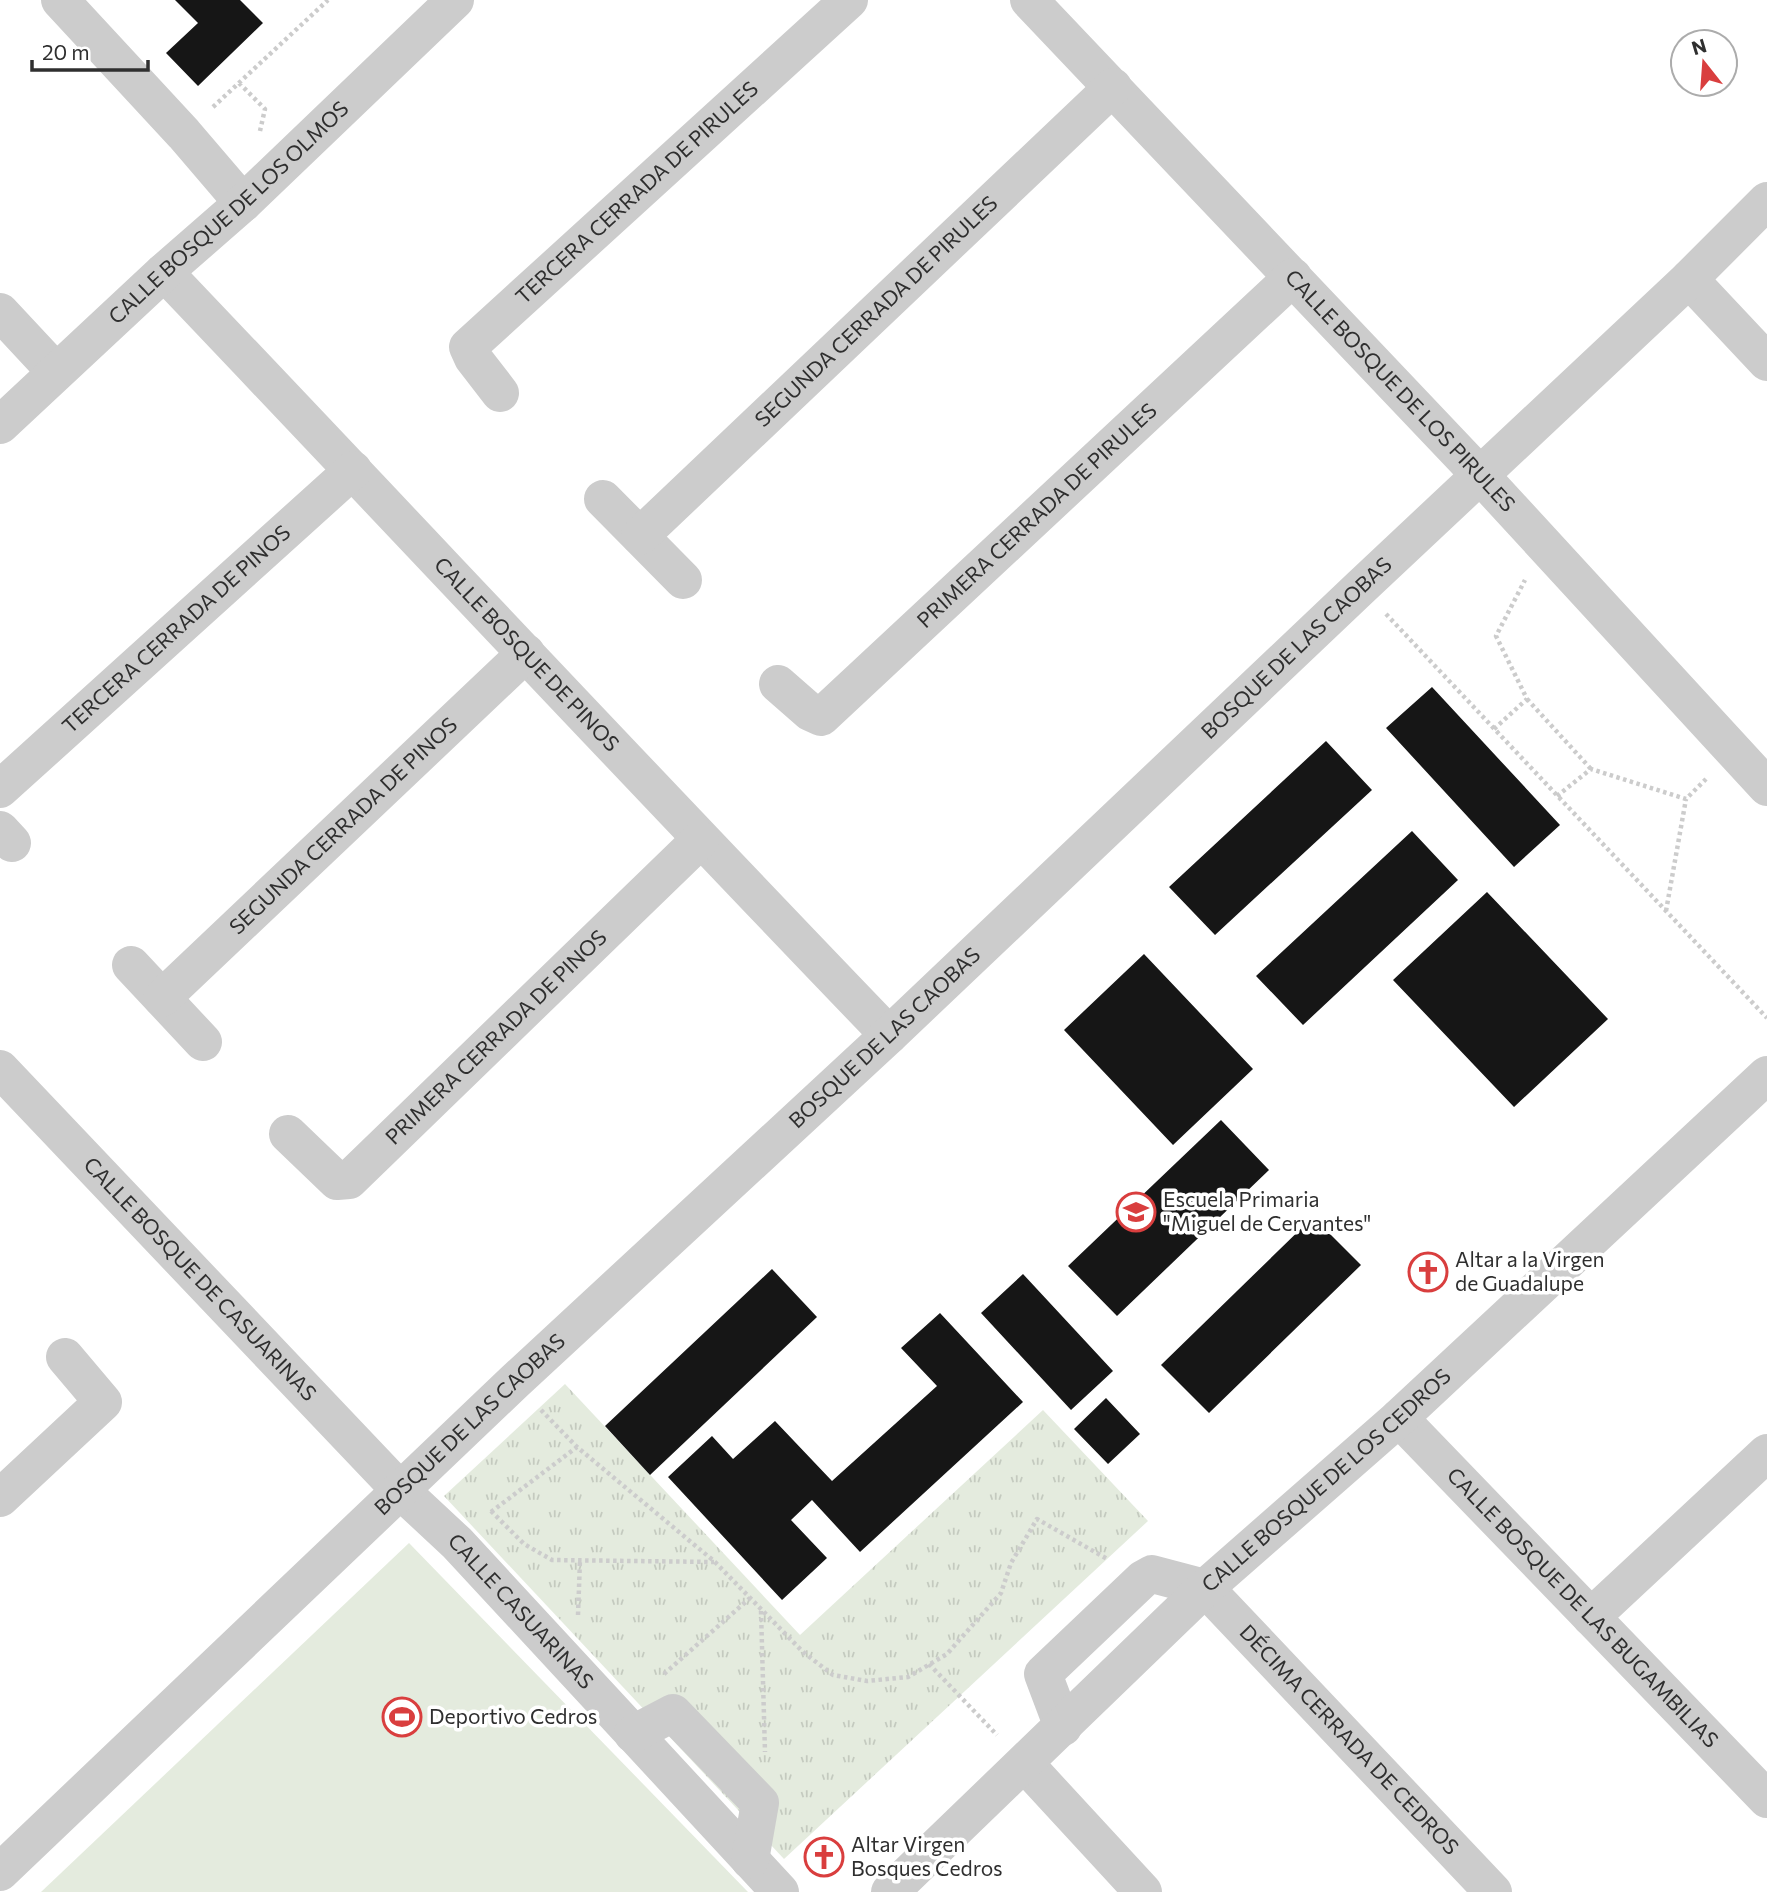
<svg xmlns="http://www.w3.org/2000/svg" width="1767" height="1892" font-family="Commissioner,sans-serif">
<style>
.grass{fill:#e4ebde}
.park{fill:url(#park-tufts)}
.building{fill:#161616}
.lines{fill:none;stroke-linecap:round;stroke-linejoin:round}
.path{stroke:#ccc;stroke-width:4.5;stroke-dasharray:3.5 3.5;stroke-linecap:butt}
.minor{stroke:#ccc;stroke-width:38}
.labels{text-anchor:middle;stroke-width:7;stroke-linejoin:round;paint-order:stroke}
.street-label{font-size:21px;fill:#2f2f2f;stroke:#fff}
.poi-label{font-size:21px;fill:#2f2f2f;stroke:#fff;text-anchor:start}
</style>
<defs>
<pattern id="park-tufts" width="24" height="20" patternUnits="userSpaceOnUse" patternTransform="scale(1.75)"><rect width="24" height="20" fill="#e4ebde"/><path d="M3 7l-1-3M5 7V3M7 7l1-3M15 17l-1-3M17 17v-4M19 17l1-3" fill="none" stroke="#c4cabf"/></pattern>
</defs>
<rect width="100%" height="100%" fill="#fff"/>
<path class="grass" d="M409,1543L748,1892H41Z"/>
<path class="park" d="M565,1384L800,1635L1043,1410L1148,1521L784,1859L444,1496Z"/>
<path class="building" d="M175,0H240L263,23L198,86L166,53L198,23Z
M1432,687L1560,825L1514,867L1386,728Z
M1326,741L1372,790L1215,935L1169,887Z
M1412,831L1458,880L1303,1025L1256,976Z
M1487,892L1608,1019L1514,1107L1393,980Z
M1144,954L1253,1069L1173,1145L1064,1030Z
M1221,1120L1269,1170L1117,1316L1068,1266Z
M1313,1217L1361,1265L1209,1413L1161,1365Z
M772,1269L817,1317L650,1475L605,1426Z
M1023,1274L1113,1371L1071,1410L981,1313Z
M940,1313L1023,1402L860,1552L812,1500L791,1520L827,1558L782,1600L668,1477L712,1436L733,1459L775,1421L832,1481L937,1386L901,1348Z
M1106,1398L1140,1434L1108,1464L1074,1429Z"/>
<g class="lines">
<path class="path" d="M239,83L265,109L260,131
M213,107L328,0
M1386,614L1767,1018
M1527,699L1591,769
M1494,729L1527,699L1496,636L1525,580
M1557,796L1591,769L1686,799L1706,779
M1666,911L1686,799
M541,1410L577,1447L715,1562L803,1652L833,1675L867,1681L908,1677L947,1654L1001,1593L1011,1563L1037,1519L1109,1560
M491,1511L524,1544L552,1560L714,1562
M491,1512L577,1447
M761,1611L765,1752
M578,1615L580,1560
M929,1664L997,1735
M664,1674L750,1598"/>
<g class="minor">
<path d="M60,0L184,134L243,203"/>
<path id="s1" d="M1029,0L1480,475L1767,787"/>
<path id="s2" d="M164,272C406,526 646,783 889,1035"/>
<path d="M1689,279L1767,362"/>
<path d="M0,312L56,372"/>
<path id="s3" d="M500,393L473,358L468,347L849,0"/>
<path id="s4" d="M0,425L164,272L243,203L455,0"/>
<path d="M603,499L683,580"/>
<path id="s5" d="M640,536L1113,87"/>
<path id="s6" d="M778,684L810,712L821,717L1293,277"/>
<path id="s7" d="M0,789L353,470"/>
<path d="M0,830L12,843"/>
<path d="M131,965L203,1042"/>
<path id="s8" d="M162,998L526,653"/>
<path id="s9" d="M0,1069L400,1490L457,1543L780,1892"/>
<path id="s10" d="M288,1134L337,1181L349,1180L700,840"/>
<path id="s11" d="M1399,1418L1767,1799"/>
<path d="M0,1498L103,1402L65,1357"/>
<path d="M1591,1617L1767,1453"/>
<path id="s12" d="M1063,1727L1043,1674L1143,1579L1152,1574L1205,1588L1493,1892"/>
<path d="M633,1734L673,1713L760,1803L750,1860"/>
<path d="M1025,1764L1143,1892"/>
<path id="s13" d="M0,1872L514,1382L889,1035L1361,587L1689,279L1767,201"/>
<path id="s14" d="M890,1892L1205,1588L1399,1418L1767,1075"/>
</g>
</g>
<defs>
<symbol id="school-ring" viewBox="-11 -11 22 22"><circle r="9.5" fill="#fff" stroke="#d93e3e" stroke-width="1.5"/><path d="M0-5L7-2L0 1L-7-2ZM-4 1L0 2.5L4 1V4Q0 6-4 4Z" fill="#d93e3e"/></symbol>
<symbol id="church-ring" viewBox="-11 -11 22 22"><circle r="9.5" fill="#fff" stroke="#d93e3e" stroke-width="1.5"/><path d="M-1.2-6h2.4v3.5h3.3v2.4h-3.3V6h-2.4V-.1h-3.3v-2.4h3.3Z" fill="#d93e3e"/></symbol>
<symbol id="stadium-ring" viewBox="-11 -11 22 22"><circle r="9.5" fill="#fff" stroke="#d93e3e" stroke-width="1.5"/><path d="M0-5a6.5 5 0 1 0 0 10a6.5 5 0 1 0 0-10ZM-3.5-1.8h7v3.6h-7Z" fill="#d93e3e"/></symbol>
</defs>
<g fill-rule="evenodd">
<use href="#school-ring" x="1114" y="1190" width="44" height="44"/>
<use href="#church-ring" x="1406" y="1250" width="44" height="44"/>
<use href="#stadium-ring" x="380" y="1695" width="44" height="44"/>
<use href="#church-ring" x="802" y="1835" width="44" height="44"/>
</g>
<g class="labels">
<g class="street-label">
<text dy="7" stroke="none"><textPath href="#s3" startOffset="285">TERCERA CERRADA DE PIRULES</textPath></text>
<text dy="7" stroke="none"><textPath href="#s4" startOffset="312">CALLE BOSQUE DE LOS OLMOS</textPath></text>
<text dy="7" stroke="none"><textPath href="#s5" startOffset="326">SEGUNDA CERRADA DE PIRULES</textPath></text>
<text dy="7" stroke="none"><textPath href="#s1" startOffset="539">CALLE BOSQUE DE LOS PIRULES</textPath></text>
<text dy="7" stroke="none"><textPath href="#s6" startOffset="350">PRIMERA CERRADA DE PIRULES</textPath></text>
<text dy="7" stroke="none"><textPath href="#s7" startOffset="238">TERCERA CERRADA DE PINOS</textPath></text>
<text dy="7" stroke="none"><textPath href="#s13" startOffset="1783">BOSQUE DE LAS CAOBAS</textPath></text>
<text dy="7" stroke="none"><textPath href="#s2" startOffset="527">CALLE BOSQUE DE PINOS</textPath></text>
<text dy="7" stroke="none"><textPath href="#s8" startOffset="250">SEGUNDA CERRADA DE PINOS</textPath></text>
<text dy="7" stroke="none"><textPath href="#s10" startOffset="285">PRIMERA CERRADA DE PINOS</textPath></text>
<text dy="7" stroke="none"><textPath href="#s13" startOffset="1216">BOSQUE DE LAS CAOBAS</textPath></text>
<text dy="7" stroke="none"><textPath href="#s9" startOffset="290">CALLE BOSQUE DE CASUARINAS</textPath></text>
<text dy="7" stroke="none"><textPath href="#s13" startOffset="649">BOSQUE DE LAS CAOBAS</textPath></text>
<text dy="7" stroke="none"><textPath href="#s14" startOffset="600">CALLE BOSQUE DE LOS CEDROS</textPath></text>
<text dy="7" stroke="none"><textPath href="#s11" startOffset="264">CALLE BOSQUE DE LAS BUGAMBILIAS</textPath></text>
<text dy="7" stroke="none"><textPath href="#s9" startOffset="752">CALLE CASUARINAS</textPath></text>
<text dy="7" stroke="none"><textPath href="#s12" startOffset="469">DÉCIMA CERRADA DE CEDROS</textPath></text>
</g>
<g class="poi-label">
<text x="1163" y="1207">Escuela Primaria<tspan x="1163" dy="24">"Miguel de Cervantes"</tspan></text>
<text x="1455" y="1267">Altar a la Virgen<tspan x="1455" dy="24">de Guadalupe</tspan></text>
<text x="429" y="1724">Deportivo Cedros</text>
<text x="851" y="1852">Altar Virgen<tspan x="851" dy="24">Bosques Cedros</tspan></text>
</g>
</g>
<g transform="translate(1704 63) rotate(343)"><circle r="33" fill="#ffffff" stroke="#acacac" stroke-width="2"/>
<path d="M0-5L12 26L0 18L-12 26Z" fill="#d93e3e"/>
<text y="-10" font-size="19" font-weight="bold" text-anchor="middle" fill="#2f2f2f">N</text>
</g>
<path d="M32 60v10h116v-10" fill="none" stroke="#2f2f2f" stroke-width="3.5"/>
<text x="42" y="60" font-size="21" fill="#2f2f2f" stroke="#ffffff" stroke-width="5" paint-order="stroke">20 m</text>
</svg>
